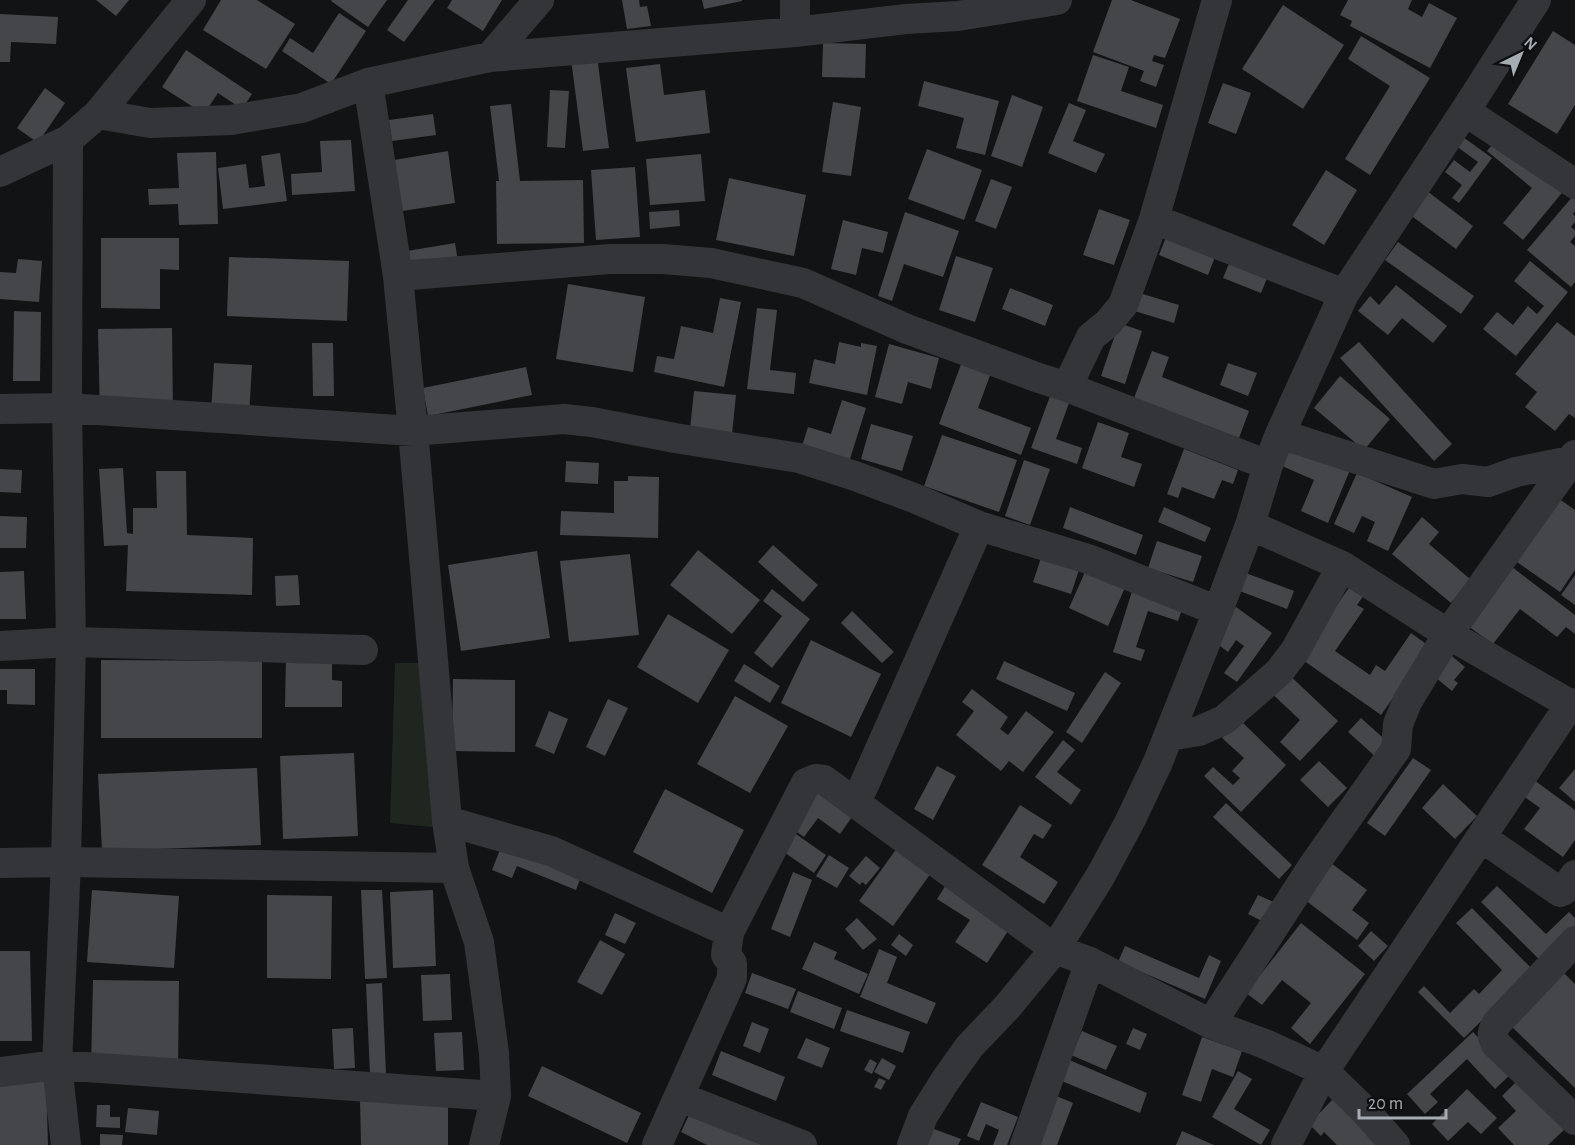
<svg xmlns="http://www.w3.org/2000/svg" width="1575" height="1145" font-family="'Alegreya Sans',sans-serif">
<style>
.green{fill:#1f261f}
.building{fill:#444649}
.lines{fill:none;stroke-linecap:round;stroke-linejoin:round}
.minor{stroke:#343538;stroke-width:30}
</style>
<rect width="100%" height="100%" fill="#121314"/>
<path class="green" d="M395,663H427L442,828L390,823Z"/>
<path class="building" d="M96,0H129L116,16Z
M221,0H257L295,24L266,69L203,30Z
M332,0H387L368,27L331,1Z
M408,0H435L404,42L387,30Z
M452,0H502L483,31L447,8Z
M622,0H639L640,7L647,6L651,26L627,29Z
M702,0H742V1L704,9Z
M1112,0H1131L1180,19L1165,58L1154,55L1152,61L1164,65L1156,87L1140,81L1144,71L1093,52Z
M1348,0H1412L1408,9L1422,17L1429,3L1457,18L1430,68L1350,26L1352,21L1340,15Z
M1283,5L1344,45L1303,109L1242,69Z
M339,13L366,31L331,84L282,51L290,38L313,53Z
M0,14L58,17L56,44L11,42L10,62H0Z
M1553,31L1575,45V105L1557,134L1508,104Z
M1361,36L1430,78L1370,175L1345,159L1390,86L1348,59Z
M823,43L866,44L865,78L822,77Z
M186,50L252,94L242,109L218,93L204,114L162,87Z
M1093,55L1129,67L1121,91L1163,105L1156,128L1077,101Z
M597,56L609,148L583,151L571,59Z
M660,64L664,95L705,90L710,133L636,142L626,68Z
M924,81L999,101L985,155L956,148L964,118L918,106Z
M1223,83L1251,93L1236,134L1208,123Z
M45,88L65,103L38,143L17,128Z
M550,90L569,91L565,148L547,147Z
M1012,95L1043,107L1022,167L991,156Z
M833,102L861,107L851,176L822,172Z
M1069,103L1086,110L1073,141L1105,154L1096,173L1048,153Z
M511,104L520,181L583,180L584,243L497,244L496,181H499L490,106Z
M433,114L436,135L392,141L389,120Z
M1501,135L1566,188L1523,240L1503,223L1532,188L1487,151Z
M1463,137L1492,158L1459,203L1452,198L1462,185L1445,172L1454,160L1470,172L1478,162L1456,146Z
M351,140L355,191L292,195L291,174L322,172L320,141Z
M927,149L982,170L964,220L908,199Z
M448,151L455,203L402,211L394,160Z
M216,152L218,224L179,225L178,204L149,205L148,189L179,188L177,153Z
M280,153L287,201L223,209L218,168L246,164L249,188L265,186L261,156Z
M701,154L705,201L650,205L646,159Z
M635,167L640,237L596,240L591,170Z
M1326,170L1357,190L1324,245L1292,225Z
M729,178L806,195L794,256L716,240Z
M991,179L1012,187L996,229L975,221Z
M1427,191L1473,226L1456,249L1409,214Z
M1573,196L1575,198V211L1573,214L1575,216V222L1571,227L1575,230V236L1570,242L1575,246V282L1571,287L1527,250Z
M1099,209L1130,220L1114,265L1083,255Z
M679,210L680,226L650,229L649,212Z
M905,212L959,231L943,277L904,264L892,301L878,296Z
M843,220L888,232L883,253L862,248L856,275L831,269Z
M1168,232L1217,252L1208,275L1159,255Z
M101,238H179V270L160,269V309L101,308Z
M1398,242L1474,296L1461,314L1385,260Z
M455,243L458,261L403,269L401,252Z
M956,256L993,268L975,322L939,310Z
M1232,256L1270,271L1261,293L1223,278Z
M229,257L349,261L347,321L227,316Z
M18,259L42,261L39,302L0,299V272L16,273Z
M1530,261L1568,292L1516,356L1483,329L1497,312L1513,325L1528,306L1537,314L1544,306L1514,281Z
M568,284L645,297L633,372L556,359Z
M1396,285L1447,326L1433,343L1402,318L1388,335L1358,311L1370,296L1379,305Z
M1010,288L1053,305L1045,326L1002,309Z
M1133,291L1179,305L1174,323L1128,309Z
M720,298L741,302L724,387L654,372L657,356L674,359L681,326L713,333Z
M757,308L777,310L770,370L796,373L794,394L747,389Z
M14,311L41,312L40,381H13Z
M1557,322L1575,336V418L1569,414L1555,431L1525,407L1537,392L1515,374Z
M1119,323L1142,331L1125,384L1101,376Z
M172,328L173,415L100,416L98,329Z
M839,342L861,347V343L877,346L867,395L809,383L814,359L835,364Z
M1359,342L1452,444L1434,461L1340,358Z
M312,343H333L334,396H313Z
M889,344L939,358L931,389L908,382L902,404L875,397Z
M1152,351L1169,357L1162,377L1249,411L1239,438L1134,398Z
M963,359L992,370L978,408L1031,428L1021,455L939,424Z
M214,363L252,365L249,416L211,414Z
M1228,363L1257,373L1248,396L1220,385Z
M526,367L532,395L428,416L423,388Z
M1340,376L1390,419L1364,450L1314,408Z
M694,391L736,395L732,434L690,429Z
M1050,396L1069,403L1056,439L1082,448L1077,464L1031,448Z
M842,400L866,408L849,462L802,446L808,427L831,434Z
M1098,422L1129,433L1121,457L1142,464L1134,487L1082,468Z
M871,424L913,436L902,471L861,459Z
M942,435L1017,460L999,512L924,486Z
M1291,445L1350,470L1328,523L1301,511L1314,480L1282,466Z
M1184,449L1238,470L1233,484L1222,480L1214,499L1182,487L1178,498L1167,494Z
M1024,460L1050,469L1030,525L1005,516Z
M566,461L599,463L598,484L565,482Z
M123,468L127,533L133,534V508H157L156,471H186L187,535L253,538L252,595L126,591L128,545L104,546L99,469Z
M0,469L22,470L21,493L0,492Z
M1357,473L1412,497L1388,551L1367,541L1375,522L1362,516L1354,533L1334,524Z
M628,476L659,477L658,538L560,535L561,511L614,513V481H628Z
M1558,498L1575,510V570L1560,592L1514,560Z
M1070,507L1143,535L1136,555L1063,528Z
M1164,507L1211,528L1205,542L1158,522Z
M0,516L27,517L26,548H0Z
M1422,517L1439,532L1429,544L1470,579L1451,603L1392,554Z
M1157,541L1202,556L1193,582L1148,568Z
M773,545L818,585L803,602L758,562Z
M698,550L760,600L732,634L670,585Z
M537,551L550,638L461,651L448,565Z
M630,554L639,635L569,642L560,561Z
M1042,555L1080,567L1071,594L1033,582Z
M1089,563L1128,581L1108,626L1069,608Z
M1512,567L1575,615V634L1566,627L1557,637L1520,609L1493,644L1468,626Z
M24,571L26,619H0V572Z
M1243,572L1294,591L1287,609L1237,590Z
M298,575L300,605L276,606L275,576Z
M1575,575V605L1561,595Z
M1353,582L1367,591L1357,605L1364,609L1335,651L1370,675L1376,665L1385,671L1411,633L1429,646L1381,715L1300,658Z
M1134,585L1185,601L1178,621L1148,611L1136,647L1145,650L1141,661L1113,652Z
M772,589L810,619L772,668L754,653L782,616L763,601Z
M1236,607L1272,633L1237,682L1224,673L1244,646L1236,640L1228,652L1212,640Z
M852,611L894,652L882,663L841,623Z
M668,614L729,650L698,703L637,667Z
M811,640L881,674L851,737L781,703Z
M1447,652L1465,667L1454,680L1458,683L1452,691L1430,673Z
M286,653L332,654V680L342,681V707H285Z
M101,660L262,661V738H101Z
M1004,661L1075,693L1067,711L996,679Z
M744,664L780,686L770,703L734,681Z
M0,669H35V705L7,704V690H0Z
M1285,671L1338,721L1300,761L1280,742L1300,720L1267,689Z
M1105,672L1121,683L1082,743L1066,732Z
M453,679L515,680V752L452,751Z
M972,689L1008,717L1000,729L1008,735L1026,711L1054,732L1023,772L1009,761L1001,771L956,735L974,711L962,702Z
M735,696L788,726L750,793L697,764Z
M608,699L628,708L605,756L586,747Z
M549,711L568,719L554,754L535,746Z
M1361,718L1390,744L1377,758L1348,732Z
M1240,720L1286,765L1241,812L1204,776L1213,767L1233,785L1240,778L1232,771L1244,758L1222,738Z
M1063,740L1075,750L1057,772L1081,790L1071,805L1035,777Z
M354,753L358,836L283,839L280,756Z
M1413,758L1431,770L1385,836L1367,823Z
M1319,761L1347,788L1328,807L1300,780Z
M937,766L956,776L933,820L914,809Z
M257,768L261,845L102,851L98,774Z
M1575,769V802L1559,788Z
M1534,780L1575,810V840L1563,857L1524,829L1540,808L1522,795Z
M1443,784L1477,816L1455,839L1422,808Z
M665,789L744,830L712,893L633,852Z
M814,789L852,817L840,834L818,818L804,837L787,825Z
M1226,803L1292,865L1279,879L1213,817Z
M1020,805L1052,825L1043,839L1034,834L1020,857L1058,882L1044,904L982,865Z
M793,832L826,855L814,873L781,850Z
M503,842L582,874L576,890L517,866L512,878L492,870Z
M897,848L931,873L893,926L859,901Z
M829,855L849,868L837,888L816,876Z
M866,856L880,868L866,885L862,882L860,885L849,876Z
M1327,860L1367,890L1352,910L1369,923L1357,940L1300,896Z
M793,872L812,880L790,937L771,929Z
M949,880L1014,922L987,963L955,942L970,920L937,899Z
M1497,886L1546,934L1569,912L1575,918V933L1545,965L1481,902Z
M92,890L179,896L174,968L87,962Z
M361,890H382L387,978L365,979Z
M433,890L436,966L393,968L390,892Z
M267,895L332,896L331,979L267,978Z
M1258,895L1276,903L1266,923L1248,914Z
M1472,908L1533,970L1464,1038L1418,992L1424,986L1450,1013L1474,989L1479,994L1502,970L1456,923Z
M615,913L636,923L625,944L605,935Z
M857,918L877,939L863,950L845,929Z
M1301,923L1365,974L1310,1044L1291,1028L1311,1003L1282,980L1262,1005L1246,993Z
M1371,931L1388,946L1374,961L1358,946Z
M899,934L913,945L906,956L891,945Z
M600,940L625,954L602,995L577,982Z
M814,942L837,952L834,959L868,974L859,994L802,969Z
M1125,946L1199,978L1209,955L1221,961L1205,999L1118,962Z
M879,949L897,957L887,983L936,1003L927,1024L860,997Z
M0,951H30L32,1041H0Z
M1560,969L1575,984V1088L1508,1023Z
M752,973L796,989L788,1009L745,993Z
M450,974L452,1020L423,1021L421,975Z
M93,980L179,981L178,1069L91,1067Z
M382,983L386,1074H370L366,984Z
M798,991L842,1008L834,1029L790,1012Z
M847,1010L910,1032L903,1053L840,1031Z
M752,1022L769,1029L760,1053L743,1046Z
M353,1028L355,1068L334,1069L332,1029Z
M1133,1028L1147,1034L1140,1050L1126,1044Z
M1082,1031L1117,1046L1106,1070L1071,1055Z
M462,1032L464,1070L436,1071L434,1033Z
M1473,1032L1512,1073L1495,1089L1467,1059L1430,1094L1438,1102L1425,1114L1407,1094Z
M1202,1037L1242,1051L1233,1077L1212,1069L1201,1102L1182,1095Z
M806,1038L830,1048L822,1068L797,1058Z
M721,1051L785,1077L776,1101L712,1075Z
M882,1058L896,1066L889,1080L874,1072Z
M870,1059L877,1063L872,1074L864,1070Z
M1067,1059L1147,1093L1140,1113L1059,1080Z
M542,1066L641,1113L627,1143L528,1096Z
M1238,1071L1252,1079L1234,1109L1270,1130L1261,1145L1212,1117Z
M46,1077L48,1145H0V1079Z
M879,1078L886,1081L881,1090L874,1087Z
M1518,1080L1565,1129L1548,1145H1514L1498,1128L1516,1111L1502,1096Z
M1467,1089L1497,1118L1481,1134L1468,1122L1448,1141L1432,1124Z
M1054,1095L1073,1103L1057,1145H1035Z
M1333,1099L1378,1142L1376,1145H1337L1324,1132L1321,1136L1309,1124Z
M360,1100L448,1101V1145H361Z
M981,1102L1018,1117L1007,1145H993L999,1130L986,1124L979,1141L967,1136Z
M97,1105H110V1117H120V1128L96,1127Z
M128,1108L159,1111L157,1135L125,1132Z
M692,1109L768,1145H707L681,1132Z
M923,1125L961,1139L958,1145H915Z
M1182,1131L1214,1145H1176Z
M100,1134L123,1135L122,1145H100Z"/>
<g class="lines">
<path class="minor" d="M795,0V32
M490,57L539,0
M368,83L398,276L413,431L447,821L454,868L479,942L494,1053L496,1096L484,1145
M1465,111L1575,184
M98,114L150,123L231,120L302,108L368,83L490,57L795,32L906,19L958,16L1057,0
M0,172L68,140L98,114L191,0
M1154,219L1344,294
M398,276L610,259H663L711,263L803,283L907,329L1036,377L1067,387L1268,465
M1067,387L1091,337L1108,323L1123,305L1154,219L1217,0
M0,409L67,408L413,431L564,419L592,422L675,438L799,458L855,476L914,498L979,526L1088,559L1218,611
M1280,434L1434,484L1462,479L1488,482L1516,472L1570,461L1575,465
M1250,525L1342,566L1448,634L1575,707
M0,646L71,642L363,650
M1169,736L1199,731L1224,720L1279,672L1295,651L1342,566
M856,803L979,526
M447,821L551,851L729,932
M1481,837L1560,892L1564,890L1575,875
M0,863L66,862L454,868
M1575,941L1497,1023C1492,1032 1491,1035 1496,1044L1575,1120
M1211,1024L1313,866L1396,749L1398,724L1407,702L1448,634L1575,455
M0,1072L57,1065L496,1096
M680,1097L802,1145
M66,1145L57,1065L66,862L71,642L67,408L68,140
M657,1145L732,978V963L726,955L729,932L806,783L816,779L824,780L1055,949L1090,962L1211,1024L1265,1044L1324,1071L1364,1110L1395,1145
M912,1145L923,1116L945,1081L969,1047L1008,1006L1055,949L1101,875L1130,821L1158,762L1218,611L1250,525L1268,465L1280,434L1344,294L1465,111L1536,0
M1025,1145L1090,962
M1286,1145L1324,1071L1571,703"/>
</g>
<g transform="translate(1521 54) rotate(43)" stroke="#0d0e0f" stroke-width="4.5" paint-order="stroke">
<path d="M0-4.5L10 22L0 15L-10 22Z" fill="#a5acb3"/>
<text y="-9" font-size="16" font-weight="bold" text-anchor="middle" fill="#a5acb3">N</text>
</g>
<path d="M1359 1109v9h87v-9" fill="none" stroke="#a5acb3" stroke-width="3"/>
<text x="1368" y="1109" font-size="18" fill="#a5acb3" stroke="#0d0e0f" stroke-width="4.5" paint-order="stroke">20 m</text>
</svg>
